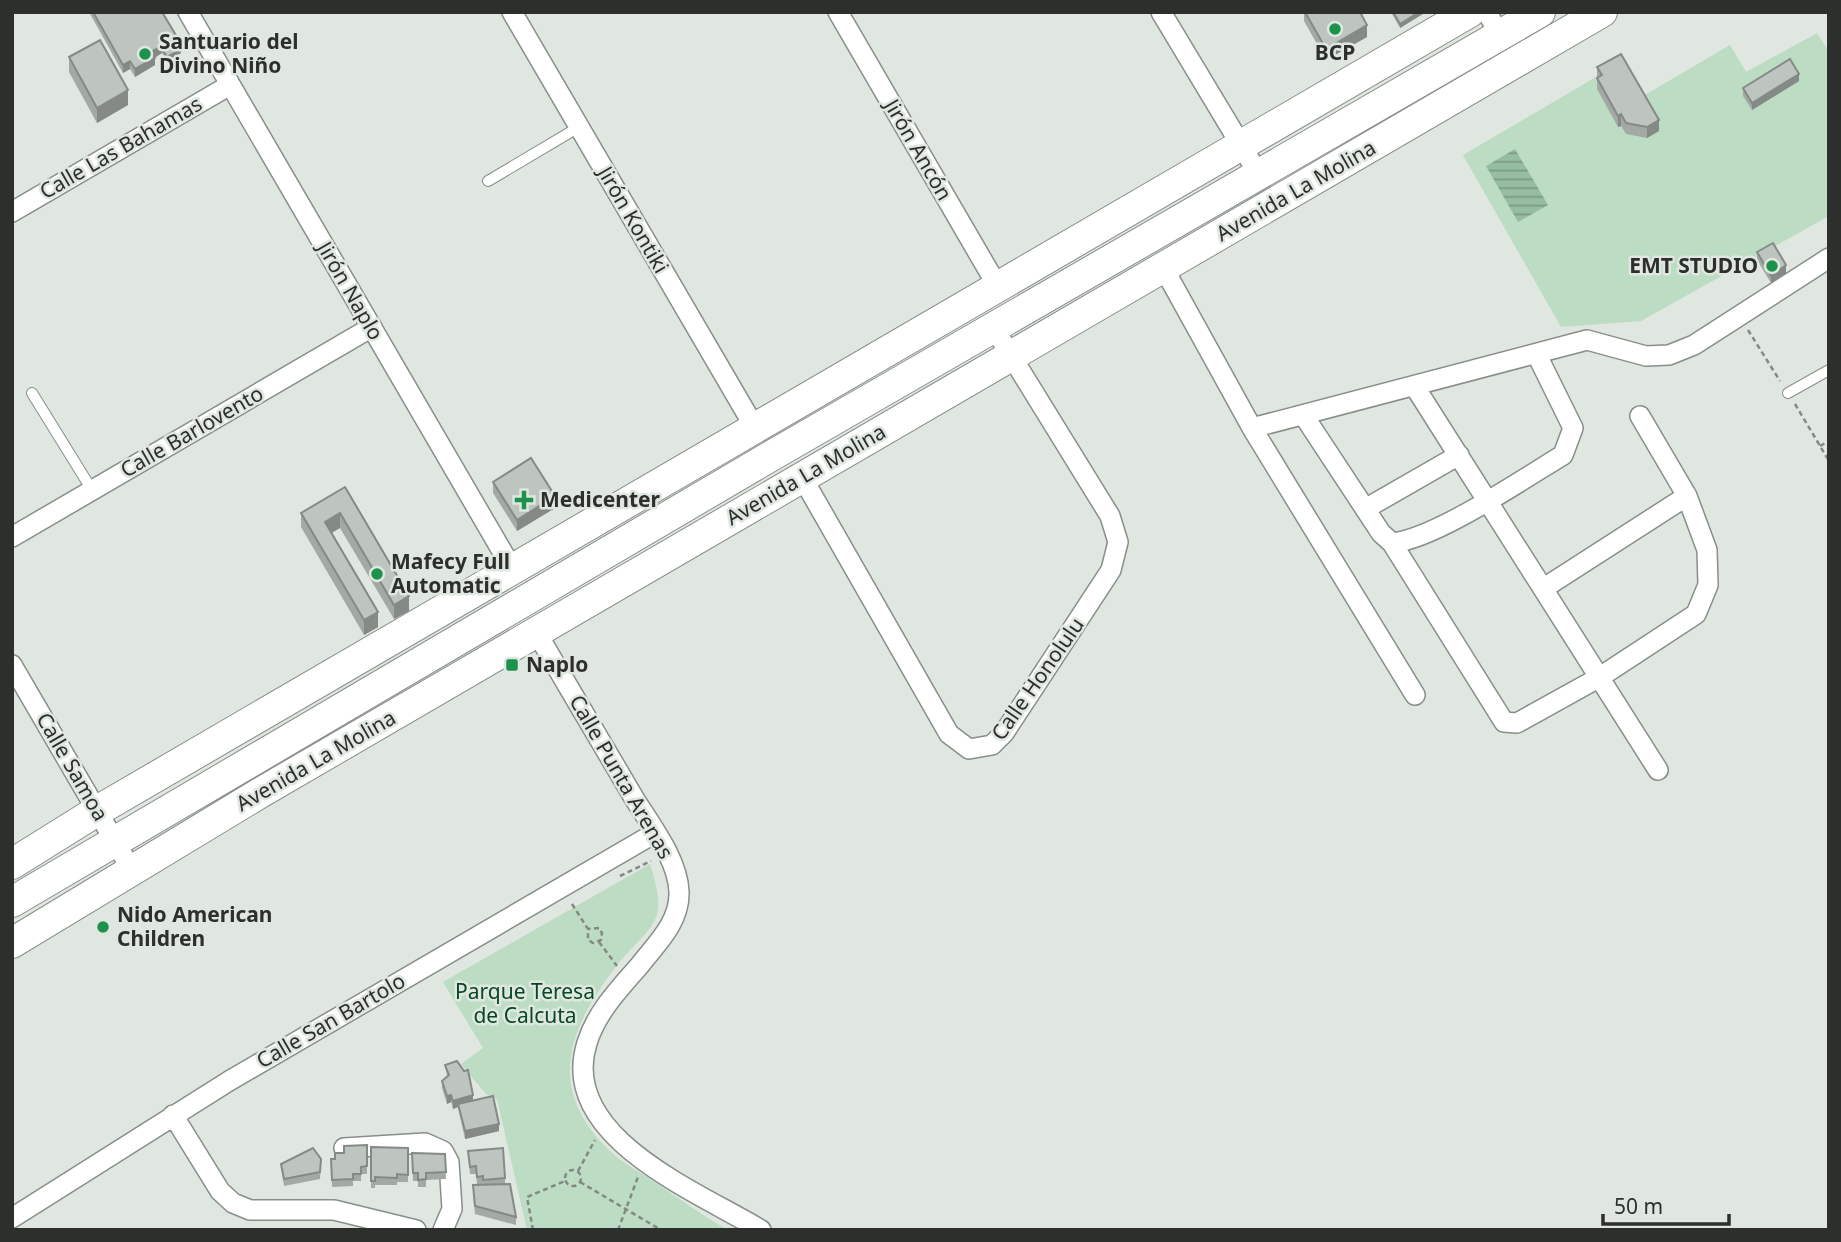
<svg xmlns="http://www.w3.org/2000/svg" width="1841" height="1242" font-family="'Noto Sans',sans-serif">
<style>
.park{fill:#bcdcc3}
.water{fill:url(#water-rules)}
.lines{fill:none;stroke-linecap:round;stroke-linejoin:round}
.service-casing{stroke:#888e89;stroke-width:12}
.minor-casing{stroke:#888e89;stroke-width:22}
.primary-casing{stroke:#888e89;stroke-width:32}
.path{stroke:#858985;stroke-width:2.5;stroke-dasharray:5 3.5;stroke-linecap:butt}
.service{stroke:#fff;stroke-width:10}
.minor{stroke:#fff;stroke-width:19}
.primary{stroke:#fff;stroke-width:30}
.wall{fill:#a3a9a5}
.shaded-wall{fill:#858a86}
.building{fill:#bec5c0;stroke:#858a86;stroke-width:2}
.poi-dot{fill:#1c924d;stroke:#e0e7e1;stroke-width:2.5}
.labels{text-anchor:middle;stroke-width:5;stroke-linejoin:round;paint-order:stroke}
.poi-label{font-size:21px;font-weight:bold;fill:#2d2f2d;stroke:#e0e7e1;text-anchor:start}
.street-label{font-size:21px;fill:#2d2f2d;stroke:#e0e7e1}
.park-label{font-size:21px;fill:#054822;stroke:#e0e7e1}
</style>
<defs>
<pattern id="water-rules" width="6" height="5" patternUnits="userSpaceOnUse" patternTransform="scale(1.75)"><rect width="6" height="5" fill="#96bd9f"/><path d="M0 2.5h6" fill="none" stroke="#7b9a82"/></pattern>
</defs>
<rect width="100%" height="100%" fill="#e0e7e1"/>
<path class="park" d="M1817,33L1829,52V216L1641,321L1561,327L1463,155L1623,61L1643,96L1730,45L1746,72Z
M650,864C671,928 649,924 614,969C567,1031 547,1089 608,1149C621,1163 641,1172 656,1183C680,1199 703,1216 728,1230H527L497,1099L486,1094L461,1064L483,1048L443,982Z"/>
<path class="water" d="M1515,149L1548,205L1518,222L1486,166Z"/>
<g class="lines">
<defs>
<path id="service" d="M488,181L579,127
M32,393L92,490
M1788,393L1829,370"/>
<path id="minor" d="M188,12L513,570
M512,12L755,428
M838,12L998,287
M1161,12L1259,175
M1487,12L1500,36
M12,212L230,85
M1163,267L1252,428L1415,695
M1415,387L1658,770
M1304,416L1381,533L1392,543C1435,539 1523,479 1563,455L1573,428L1537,355
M1252,428L1587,340L1646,356L1669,355L1694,345L1829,258
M802,477L949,734L969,749L992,745L1004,733L1111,570L1118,542L1110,516L994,328
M1365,509L1459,455
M12,537L372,327
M1392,543L1504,722L1517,723L1600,677L1696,614L1708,585L1707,550L1687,496L1640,416
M1544,588L1687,496
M537,633C568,687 600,740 631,793C648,822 678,858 679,892C680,922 657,943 640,965C619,989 596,1013 587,1043C557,1137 699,1192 761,1230
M12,665L131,869
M173,1115L220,1191L233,1203L250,1210H334L416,1230
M344,1148L425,1143L443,1151L449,1162L452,1209L443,1230
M12,1218L229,1081L655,833"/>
<path id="primary" d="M12,864L97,811L1470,12
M12,902L771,456L1540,12
M12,943L260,793L1602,12"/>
</defs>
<use href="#service" class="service-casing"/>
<use href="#minor" class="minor-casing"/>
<use href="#primary" class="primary-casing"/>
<path class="path" d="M1748,330L1780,381
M1795,404L1829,461
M1820,446L1829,441
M620,876L651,861
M572,904L588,929V940L593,943L601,940L602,933L599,928L588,929
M599,942L617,966
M565 1178a8 8 0 1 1 16 0a8 8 0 1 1-16 0Z
M578,1171L595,1140
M580,1182L661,1230
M533,1230L527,1197L565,1181
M618,1230L638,1177"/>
<use href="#service" class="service"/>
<use href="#minor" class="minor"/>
<use href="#primary" class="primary"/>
</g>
<path class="wall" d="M89,12H162L177,41L181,53L167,61L162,53L155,58V65L135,77L130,69L123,73Z
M1304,12H1360L1367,37L1326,60L1304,21Z
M1391,12H1426L1400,28Z
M69,57L128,105L97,123L69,72Z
M1597,67L1659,131L1647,138L1626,134L1621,126L1618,127L1597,89Z
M1799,81L1752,110L1743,96V88Z
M1757,252L1786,273L1771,283L1757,260Z
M493,482L555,508L517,531L493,493Z
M345,487L409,611L394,619L340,528L332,533L378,627L364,635L301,527V513Z
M445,1065L473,1100L499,1131L465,1139L458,1107L453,1109L451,1102L447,1104L442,1088V1081L447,1076Z
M367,1145V1174H361V1181H353V1186L332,1187L331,1159H335L344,1153Z
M371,1147L408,1148V1182H397V1185H375V1188H371Z
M468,1151L505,1178V1184L516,1217V1225L475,1214L473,1192L477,1184L476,1174H470Z
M412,1153L445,1154L446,1179L426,1180V1187H418V1181H413Z
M281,1164L321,1166L320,1179L284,1186Z"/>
<path class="shaded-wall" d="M1419,12H1426L1400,28V24Z
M1367,25V37L1326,60V49Z
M177,37V45L162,49V53L151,59V52Z
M181,49V53L167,61V57Z
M155,58V65L135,77V69Z
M130,61V69L123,73V65Z
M1799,74V81L1752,110V103Z
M128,90V105L97,123V108Z
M1621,114V126L1618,127V116Z
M1659,120V131L1647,138V127Z
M1786,265V273L1771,283V276Z
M555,496V508L517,531V520Z
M340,513V528L325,536V522Z
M409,596V611L394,619V605Z
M378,612V627L364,635V620Z
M451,1095V1102L447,1104V1096Z
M473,1095V1103L458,1104V1107L453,1109V1101Z
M499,1124V1131L465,1139V1131Z"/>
<path class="building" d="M93,12H162L177,37L151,52L155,58L135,69L130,61L123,65Z
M1305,12H1360L1367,25L1326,49Z
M1393,12H1419L1400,24Z
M100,40L128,90L97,108L69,57Z
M177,41L181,49L167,57L162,49Z
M1621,54L1659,120L1647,127L1626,123L1621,114L1618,116L1597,78L1602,75L1597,67Z
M1790,59L1799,74L1752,103L1743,88Z
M1773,243L1786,265L1771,276L1757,252Z
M531,458L555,496L517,520L493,482Z
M345,487L409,596L394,605L340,513L325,522L378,612L364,620L301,513Z
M457,1061L464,1071L468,1070L473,1095L453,1101L451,1095L447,1096L442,1081L449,1075L445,1065Z
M493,1096L499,1124L465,1131L458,1104Z
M367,1145V1166L361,1167V1174H353V1179L332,1180L331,1159H335V1153H344V1146Z
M371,1147L408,1148V1175L397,1174V1178L375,1177V1181H371Z
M313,1148L321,1159L320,1172L284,1179L281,1164Z
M503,1148L505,1178L483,1180V1176L477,1177L476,1166L470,1167L468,1151Z
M412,1153L445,1154L446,1172L426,1173V1179L418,1180V1173H413Z
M510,1184L516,1217L475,1206L473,1185Z"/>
<g class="poi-dot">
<circle cx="1335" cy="29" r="7"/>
<circle cx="145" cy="54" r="7"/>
<circle cx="1772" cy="266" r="7"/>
<path d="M520.5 489.5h7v7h7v7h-7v7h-7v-7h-7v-7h7z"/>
<circle cx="377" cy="574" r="7"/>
<rect x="505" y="658" width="14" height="14" rx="3.5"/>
<circle cx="103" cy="927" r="7"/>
</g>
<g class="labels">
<g class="poi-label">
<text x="159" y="49">Santuario del<tspan x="159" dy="24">Divino Niño</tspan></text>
<text x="1335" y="60" text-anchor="middle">BCP</text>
<text x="1758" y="273" text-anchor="end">EMT STUDIO</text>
<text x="540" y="507">Medicenter</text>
<text x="391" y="569">Mafecy Full<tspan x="391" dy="24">Automatic</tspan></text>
<text x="526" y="672">Naplo</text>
<text x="117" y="922">Nido American<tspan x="117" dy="24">Children</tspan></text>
</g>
<g class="street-label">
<text transform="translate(121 148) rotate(-30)" y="7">Calle Las Bahamas</text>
<text transform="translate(918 150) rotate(60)" y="7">Jirón Ancón</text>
<text transform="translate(1296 191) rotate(-30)" y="7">Avenida La Molina</text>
<text transform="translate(633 220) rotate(60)" y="7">Jirón Kontiki</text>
<text transform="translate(350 291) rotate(60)" y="7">Jirón Naplo</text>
<text transform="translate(192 432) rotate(-30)" y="7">Calle Barlovento</text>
<text transform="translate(806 475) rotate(-30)" y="7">Avenida La Molina</text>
<text transform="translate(1038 679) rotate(-55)" y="7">Calle Honolulu</text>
<text transform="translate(316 761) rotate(-30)" y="7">Avenida La Molina</text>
<text transform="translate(72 767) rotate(60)" y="7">Calle Samoa</text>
<text transform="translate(621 777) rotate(60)" y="7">Calle Punta Arenas</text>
<text transform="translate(331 1021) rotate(-30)" y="7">Calle San Bartolo</text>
</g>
<g class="park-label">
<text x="525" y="999">Parque Teresa<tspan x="525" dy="24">de Calcuta</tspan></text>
</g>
</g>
<rect width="1841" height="1242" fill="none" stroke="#2d2f2d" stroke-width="28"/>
<path d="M1603 1214v10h126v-10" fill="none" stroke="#2d2f2d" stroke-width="3.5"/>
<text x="1614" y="1214" font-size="21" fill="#2d2f2d" stroke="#e0e7e1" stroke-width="5" paint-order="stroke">50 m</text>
</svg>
